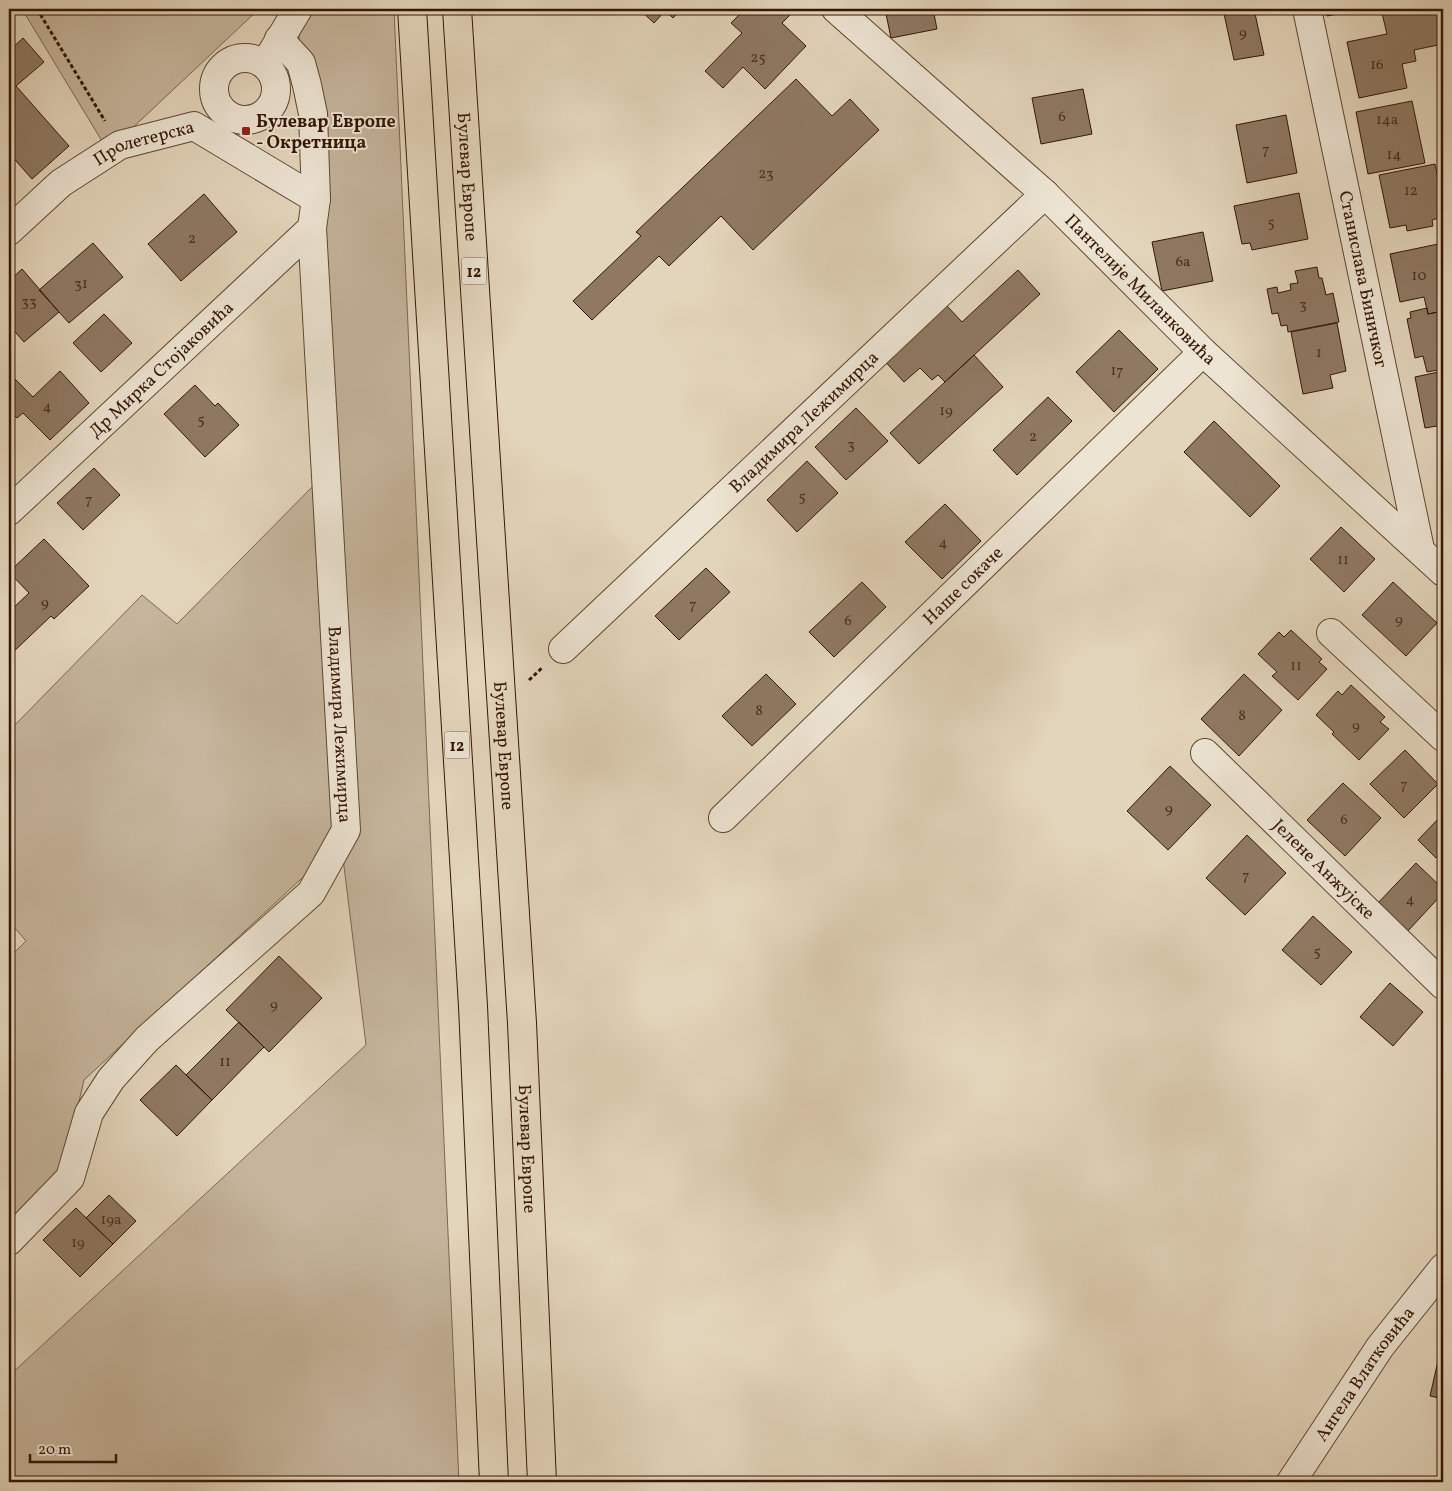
<svg xmlns="http://www.w3.org/2000/svg" width="1452" height="1491" font-family="Vollkorn,serif">
<style>
.green{fill:#c5b59c;stroke:#7d6650}
.building{fill:#8f7963;stroke:#351604}
.lines{fill:none;stroke-linecap:round;stroke-linejoin:round}
.minor-casing{stroke:#604632;stroke-width:30}
.major-casing{stroke:#351604;stroke-width:30}
.path{stroke:#351604;stroke-width:3;stroke-dasharray:4 2.5;stroke-linecap:butt}
.minor{stroke:#ede4d3;stroke-width:28}
.major{stroke:#e3d5bb;stroke-width:28}
.poi-dot{fill:#8f2418;stroke:#ede4d3;stroke-width:2}
.labels{text-anchor:middle;stroke-width:4;stroke-linejoin:round;paint-order:stroke}
.number-label{font-size:15px;fill:#4c2f1c}
.shield{fill:#ede4d3;stroke:#6c5442;stroke-width:1}
.shield-label{font-size:16px;font-weight:bold;fill:#351604}
.poi-label{font-size:18px;font-weight:bold;fill:#351604;stroke:#ede4d3;text-anchor:start}
.street-label{font-size:18px;fill:#351604;stroke:#ede4d3}
</style>
<rect width="100%" height="100%" fill="#e3d5bb"/>
<filter id="stains"><feTurbulence type="fractalNoise" baseFrequency=".004" numOctaves="4"/><feColorMatrix values="0 0 0 0 .2 0 0 0 0 .09 0 0 0 0 .02 0 0 0 .5 -.17"/></filter>
<radialGradient id="worn" r=".72"><stop offset=".6" stop-color="#630" stop-opacity="0"/><stop offset="1" stop-color="#630" stop-opacity=".3"/></radialGradient>
<path class="green" d="M22,9H259L108,151Z
M298,9H394L459,1482H9V1376L366,1045L341,842L84,1080L57,1196L9,1241V958L26,941L9,921V731L142,595L177,624L317,482Z"/>
<path class="building" d="M639,9H682L673,18L665,11L654,23Z
M745,9H796L782,23L806,46L765,89L743,67L723,88L705,71L742,33L731,23Z
M885,9H933L937,29L891,38Z
M1223,9H1254L1264,55L1234,60Z
M1326,9H1364L1327,16Z
M1381,9H1441L1443,19V44L1414,50L1416,61L1402,64L1407,88L1359,98L1347,42L1387,34Z
M23,38L44,62L16,86L69,146L32,179L9,153V51Z
M796,79L832,116L850,99L879,130L753,250L721,216L669,266L659,256L592,320L573,301L641,236L636,232Z
M1083,89L1092,134L1041,144L1032,98Z
M1412,101L1425,163L1368,174L1356,112Z
M1286,115L1297,173L1247,183L1236,125Z
M1435,164L1443,204V217L1432,220L1433,226L1407,231L1406,225L1390,228L1379,175Z
M1299,193L1308,239L1252,250L1250,243L1242,244L1234,206Z
M204,194L237,232L181,281L148,244Z
M1203,232L1213,281L1162,291L1152,242Z
M93,243L123,277L69,323L39,290Z
M1443,243V311L1428,314L1424,297L1400,302L1390,254Z
M1317,267L1319,278H1322L1326,295L1333,293L1339,322L1288,332L1287,325L1281,326L1278,313L1272,314L1267,289L1277,287L1278,293L1291,290L1290,284L1298,283L1295,271Z
M22,269L59,312L24,342L9,325V281Z
M1018,270L1040,294L945,382L938,375L932,380L920,368L904,382L881,357L947,306L962,322Z
M1427,308L1428,314L1443,311V369L1427,372L1423,356L1415,358L1407,319L1411,318L1410,312Z
M104,314L132,343L101,372L73,343Z
M1337,323L1346,371L1330,375L1333,388L1303,394L1291,332Z
M1119,330L1158,369L1114,412L1076,372Z
M974,355L1003,387L919,464L890,433Z
M60,371L89,403L50,440L23,413L17,418L9,410V382L13,377L33,397Z
M1443,371V425L1425,428L1415,377Z
M195,385L215,406L218,403L239,425L205,457L164,414Z
M1048,397L1072,421L1017,475L993,450Z
M856,408L888,441L846,480L815,447Z
M1214,421L1280,486L1250,517L1184,452Z
M807,461L838,493L797,532L767,500Z
M94,468L120,495L83,530L57,503Z
M945,504L981,541L942,579L905,542Z
M1341,527L1375,559L1344,592L1310,559Z
M44,539L89,586L54,619L51,616L9,656V612L29,593L9,572Z
M706,568L730,592L679,640L655,616Z
M862,582L886,607L834,657L809,632Z
M1393,582L1437,623L1406,656L1362,615Z
M1291,630L1322,659L1319,662L1327,669L1298,700L1272,676L1277,672L1258,654L1279,632L1284,637Z
M766,674L796,704L752,746L722,716Z
M1244,674L1282,710L1239,756L1201,719Z
M1351,685L1385,717L1380,722L1389,729L1359,760L1332,734L1334,732L1316,715L1338,691L1342,695Z
M1405,750L1438,784L1404,818L1370,784Z
M1170,766L1211,805L1168,850L1127,811Z
M1343,783L1381,818L1345,856L1307,820Z
M1440,817L1443,820V850L1436,858L1418,840Z
M1247,835L1286,873L1245,915L1206,878Z
M1416,863L1443,889V893L1407,932L1377,904Z
M1313,916L1352,952L1321,985L1282,950Z
M279,956L322,998L269,1052L226,1010Z
M1390,983L1423,1012L1393,1046L1360,1017Z
M239,1022L264,1047L212,1100L186,1075Z
M176,1065L212,1100L177,1136L140,1100Z
M109,1195L136,1221L113,1244L86,1218Z
M76,1208L113,1244L80,1277L43,1240Z
M1443,1339V1399L1430,1396Z"/>
<g class="lines">
<defs>
<g id="minor">
<path id="s1" d="M836,9L1045,194L1203,352L1443,572"/>
<path id="s2" d="M1307,9L1420,549"/>
<path d="M279,39L301,63L307,85L313,114L316,199"/>
<path d="M271,54L298,9"/>
<circle cx="245" cy="89" r="31"/>
<path id="s3" d="M9,231L61,183L120,145L194,126L316,199L312,228L346,830L311,893L147,1039L111,1079L89,1113L70,1178L9,1241"/>
<path id="s4" d="M9,511L312,228"/>
<path d="M1331,633L1443,737"/>
<path id="s5" d="M563,649L1045,194"/>
<path id="s6" d="M1205,753L1443,985"/>
<path id="s7" d="M723,818L1203,352"/>
<path id="s8" d="M1291,1482L1380,1347L1443,1268"/>
</g>
<g id="major">
<path d="M412,9L473,1006L494,1482"/>
<path id="s9" d="M457,9L522,1023L542,1482"/>
</g>
</defs>
<use href="#minor" class="minor-casing"/>
<use href="#major" class="major-casing"/>
<path class="path" d="M37,9L105,121
M529,680L542,668"/>
<use href="#minor" class="minor"/>
<use href="#major" class="major"/>
</g>
<rect class="poi-dot" x="241" y="126" width="10" height="10" rx="2.5"/>
<g class="labels">
<g class="number-label">
<text x="1243" y="37">9</text>
<text x="758" y="62">25</text>
<text x="1377" y="69">16</text>
<text x="1062" y="121">6</text>
<text x="1387" y="124">14a</text>
<text x="1266" y="154">7</text>
<text x="1394" y="159">14</text>
<text x="766" y="178">23</text>
<text x="1411" y="195">12</text>
<text x="1271" y="227">5</text>
<text x="192" y="243">2</text>
<text x="1183" y="266">6a</text>
<text x="1419" y="280">10</text>
<text x="81" y="288">31</text>
<text x="29" y="306">33</text>
<text x="1303" y="309">3</text>
<text x="1319" y="357">1</text>
<text x="1117" y="375">17</text>
<text x="47" y="411">4</text>
<text x="946" y="415">19</text>
<text x="201" y="424">5</text>
<text x="1033" y="441">2</text>
<text x="851" y="449">3</text>
<text x="802" y="501">5</text>
<text x="89" y="504">7</text>
<text x="943" y="547">4</text>
<text x="1343" y="564">11</text>
<text x="45" y="607">9</text>
<text x="693" y="609">7</text>
<text x="1399" y="624">9</text>
<text x="848" y="625">6</text>
<text x="1296" y="670">11</text>
<text x="759" y="715">8</text>
<text x="1242" y="720">8</text>
<text x="1356" y="730">9</text>
<text x="1404" y="789">7</text>
<text x="1169" y="813">9</text>
<text x="1344" y="824">6</text>
<text x="1246" y="880">7</text>
<text x="1410" y="904">4</text>
<text x="1317" y="956">5</text>
<text x="274" y="1009">9</text>
<text x="225" y="1066">11</text>
<text x="111" y="1224">19a</text>
<text x="78" y="1247">19</text>
</g>
<g class="shield">
<rect x="461.5" y="257.5" width="25" height="27" rx="4"/>
<rect x="444.5" y="731.5" width="25" height="27" rx="4"/>
</g>
<g class="shield-label">
<text x="474" y="277">12</text>
<text x="457" y="751">12</text>
</g>
<g class="poi-label">
<text x="256" y="127">Булевар Европе<tspan x="256" dy="21">- Окретница</tspan></text>
</g>
<g class="street-label">
<text dy="6" stroke="none"><textPath href="#s3" startOffset="164">Пролетерска</textPath></text>
<text dy="6" stroke="none"><textPath href="#s9" startOffset="168">Булевар Европе</textPath></text>
<text dy="6" stroke="none"><textPath href="#s2" startOffset="276">Станислава Биничког</textPath></text>
<text dy="6" stroke="none"><textPath href="#s1" startOffset="414">Пантелије Миланковића</textPath></text>
<text dy="6" stroke="none"><textPath href="#s4" startOffset="208">Др Мирка Стојаковића</textPath></text>
<text dy="6" stroke="none"><textPath href="#s5" startOffset="331">Владимира Лежимирца</textPath></text>
<text dy="6" stroke="none"><textPath href="#s7" startOffset="334">Наше сокаче</textPath></text>
<text dy="6" stroke="none"><textPath href="#s3" startOffset="886">Владимира Лежимирца</textPath></text>
<text dy="6" stroke="none"><textPath href="#s9" startOffset="738">Булевар Европе</textPath></text>
<text dy="6" stroke="none"><textPath href="#s6" startOffset="166">Јелене Анжујске</textPath></text>
<text dy="6" stroke="none"><textPath href="#s9" startOffset="1142">Булевар Европе</textPath></text>
<text dy="6" stroke="none"><textPath href="#s8" startOffset="131">Ангела Влатковића</textPath></text>
</g>
</g>
<rect width="1452" height="1491" fill="none" stroke="#e3d5bb" stroke-width="30"/>
<rect x="10" y="10" width="1432" height="1471" fill="none" stroke="#351604" stroke-width="2.5"/>
<rect x="15" y="15" width="1422" height="1461" fill="none" stroke="#351604"/>
<path d="M30 1454v8h86v-8" fill="none" stroke="#351604" stroke-width="2.5"/>
<text x="38" y="1454" font-size="15" fill="#351604" stroke="#ede4d3" stroke-width="4" paint-order="stroke">20 m</text>
<rect width="100%" height="100%" filter="url(#stains)"/>
<rect width="100%" height="100%" fill="url(#worn)"/>
</svg>
